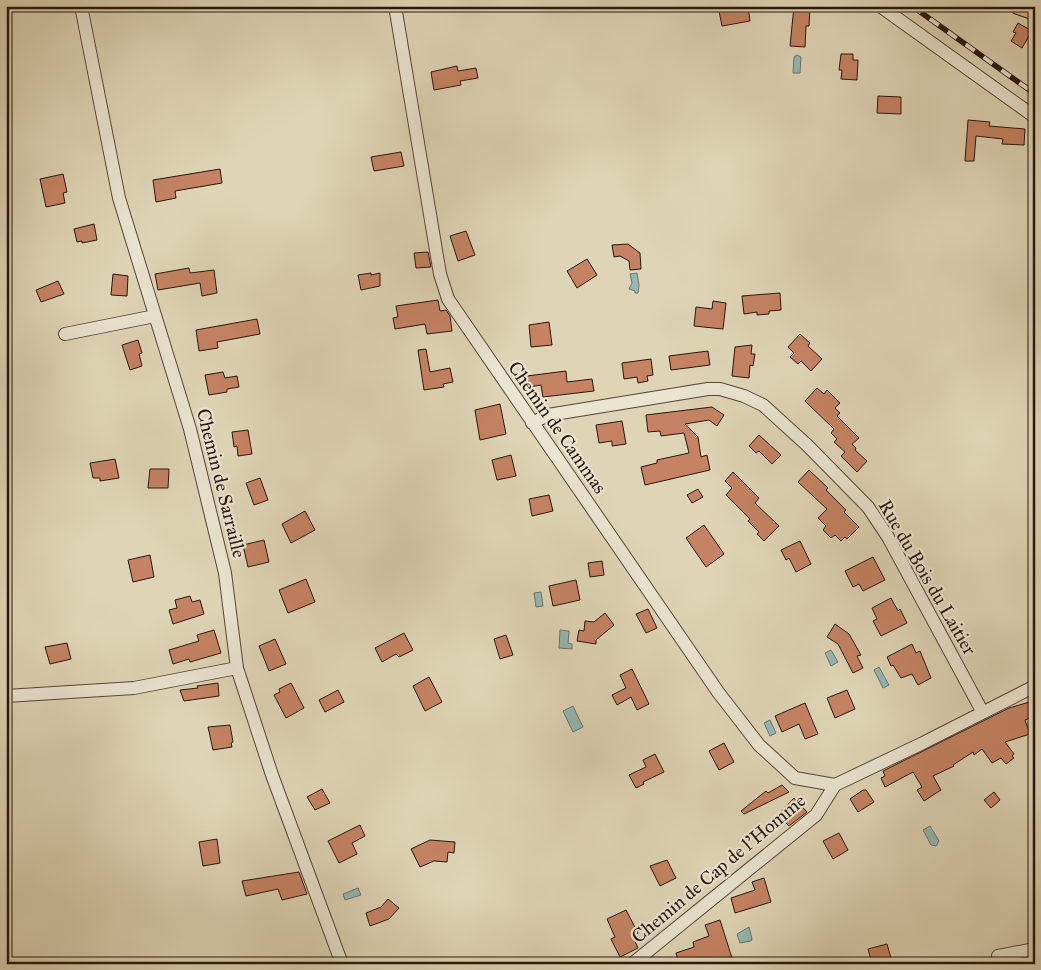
<svg xmlns="http://www.w3.org/2000/svg" width="1041" height="970" font-family="'IM FELL Great Primer',serif">
<style>
.water{fill:#95b8b5;stroke:#697773}
.building{fill:#c58363;stroke:#27160f}
.lines{fill:none;stroke-linecap:round;stroke-linejoin:round}
.minor-casing{stroke:#554639;stroke-width:14}
.major-casing{stroke:#27160f;stroke-width:18}
.minor{stroke:#eae4d0;stroke-width:12}
.major{stroke:#e0ba7b;stroke-width:16}
.rail-casing{stroke:#27160f;stroke-width:5.5}
.rail{stroke:#eae4d0;stroke-width:4;stroke-dasharray:11;stroke-linecap:butt}
.labels{text-anchor:middle;stroke-width:4.5;stroke-linejoin:round;paint-order:stroke}
.street-label{font-size:19px;fill:#27160f;stroke:#eae4d0}
</style>
<rect width="100%" height="100%" fill="#dfd5b6"/>
<filter id="stains"><feTurbulence type="fractalNoise" baseFrequency=".004" numOctaves="4"/><feColorMatrix values="0 0 0 0 .2 0 0 0 0 .09 0 0 0 0 .02 0 0 0 .5 -.17"/></filter>
<radialGradient id="worn" r=".72"><stop offset=".6" stop-color="#630" stop-opacity="0"/><stop offset="1" stop-color="#630" stop-opacity=".3"/></radialGradient>
<path class="water" d="M797,55L801,57L800,73H793L794,57Z
M637,273L639,285L638,293H635V291L629,289L632,283L630,274Z
M541,592L543,606L536,607L534,593Z
M560,630L569,631L568,643L572,644V649L559,648Z
M831,650L838,662L831,666L825,653Z
M879,667L889,685L883,688L874,670Z
M573,706L583,727L573,732L563,711Z
M770,720L776,733L770,736L764,723Z
M930,826L939,841L936,846L931,845L923,830Z
M358,888L361,895L345,900L343,894Z
M749,927L752,939L751,941L740,943L737,934Z"/>
<path class="building" d="M718,6H748L750,21L722,26Z
M794,6L810,7L809,26H806L805,47L790,46Z
M1018,23L1032,31L1022,48L1011,41L1016,33L1013,32Z
M841,54H853V60H858L857,80L841,79L842,70H839Z
M457,66L458,71L476,68L478,78L460,81L461,85L434,90L431,72Z
M878,96L901,97V114L877,113Z
M968,120L990,122L989,126L1025,129L1024,145L1002,144L1003,139L976,136L974,161H965Z
M401,152L404,166L374,171L371,157Z
M220,169L222,183L175,191L176,198L156,202L153,180Z
M63,174L67,192L63,193L65,203L46,207L40,179Z
M94,224L97,240L82,243V241L77,242L74,229Z
M466,231L475,255L458,261L450,236Z
M628,244L640,253L641,269L630,270L629,261L620,256L614,257L612,245Z
M428,252L431,267L416,268L414,253Z
M587,259L597,275L577,288L567,271Z
M189,268L190,273L214,270L217,293L202,296L200,283L158,290L155,274Z
M371,273V275L380,273V286L361,290L358,275Z
M113,274L128,276L127,296L111,295Z
M58,281L64,294L41,302L36,290Z
M780,293L781,310L769,311V314L757,315V312L744,314L742,296Z
M438,300L440,311L446,310L450,316L452,331L427,334L425,324L395,329L393,318L398,317L396,306Z
M713,301L726,303L723,329L694,326L696,307L712,309Z
M257,319L260,334L217,342L218,348L199,351L196,330Z
M549,322L552,345L531,347L529,325Z
M800,334L810,343L808,346L822,359L811,371L801,361L798,364L790,357L794,353L788,347Z
M138,340L142,353L139,354L142,366L130,370L122,345Z
M752,345L751,354H755L753,366L750,365L749,378L732,376L735,347Z
M426,349L430,372L450,368L453,382L443,384L444,387L424,390L418,350Z
M708,351L710,365L671,370L669,356Z
M651,359L653,375L647,376L648,381L638,383L637,377L624,379L622,363Z
M566,371L567,382L592,379L594,391L543,397L541,385L529,387L527,376Z
M223,372L225,378L237,376L239,387L227,389V392L209,395L205,375Z
M817,388L824,394L827,390L840,403L835,408L840,413L837,416L859,438L852,444L856,448L855,450L867,461L857,472L841,456L845,452L834,442L837,439L831,433L834,429L805,401Z
M500,404L506,434L480,440L475,410Z
M712,407L724,415L717,426L709,420L685,424L698,437L701,457L707,455L710,470L645,485L641,467L657,463V460L689,453L684,433L661,436L660,431L648,432L646,415Z
M622,421L626,444L612,446V441L599,443L596,425Z
M248,430L252,454L238,456L237,446L234,447L232,432Z
M759,435L781,455L772,464L759,451L756,453L749,446Z
M511,455L516,476L497,480L492,460Z
M115,459L119,478L100,481V478H93L90,463Z
M150,469H169L168,488H148Z
M809,470L828,488L826,490L846,510L844,512L859,527L847,539L845,537L841,541L835,535L831,538L823,530L826,526L818,518L827,509L798,482Z
M733,472L759,498L755,503L779,526L764,541L757,534L759,532L748,521L750,519L726,495L732,488L725,481Z
M260,478L268,500L254,505L246,483Z
M698,489L703,497L692,503L687,495Z
M549,495L553,511L532,516L529,499Z
M305,511L315,530L291,543L282,524Z
M704,525L724,554L706,567L686,538Z
M264,540L269,562L248,567L243,545Z
M800,541L811,564L796,572L789,558L786,560L781,550Z
M150,555L154,577L133,582L128,560Z
M873,557L885,580L863,591L859,584L853,587L845,571Z
M602,561L604,575L590,577L588,563Z
M306,579L315,602L288,613L279,590Z
M576,580L580,600L553,606L549,586Z
M190,596L192,602L200,600L204,614L173,624L169,610L177,608L175,600Z
M891,598L898,611L900,609L907,623L881,636L873,621L877,619L872,608Z
M648,609L657,628L646,633L636,614Z
M605,613L614,625L596,640V644L577,641L579,630L584,631L585,621L594,622Z
M835,624L849,634L861,655L857,656L863,668L853,673L838,644L827,637Z
M214,630L221,653L190,662L189,659L173,664L169,650L199,641L197,635Z
M404,633L413,650L399,657L396,654L382,662L375,648Z
M506,635L513,655L500,659L494,639Z
M275,639L286,664L269,671L259,646Z
M67,643L71,659L50,664L45,647Z
M912,644L916,653L920,651L931,678L918,685L912,674L901,678L893,665L891,666L887,657Z
M632,669L649,704L637,710L631,697L617,705L612,695L626,688L620,675Z
M429,677L442,702L425,711L413,686Z
M218,683L219,696L184,701L180,690L198,688L197,686Z
M291,683L304,708L286,718L274,695L280,692L279,689Z
M338,690L344,702L325,712L319,700Z
M847,690L855,709L835,718L827,698Z
M1033,701L1035,716L1025,720L1030,734L1005,742L1014,754L1012,756L1014,758L1006,764L1001,758L992,763L982,749L974,755L973,752L953,765L954,766L933,776L941,790L924,801L917,790L922,787L913,772L885,787L881,778L885,776L883,771L1009,708Z
M805,703L818,734L805,739L799,724L782,732L775,716Z
M230,725L233,742L231,743L232,747L213,750L208,727Z
M724,743L734,762L719,770L709,751Z
M655,754L664,772L643,782L644,784L636,788L629,775L646,767L643,760Z
M782,785L789,792L744,814L741,811L766,791L768,793Z
M322,789L330,803L315,810L307,797Z
M863,790H866L874,802L858,812L850,799Z
M994,792L1000,800L991,808L984,800Z
M794,798L807,812L789,826L778,815Z
M360,825L365,836L352,843L357,854L339,863L328,841Z
M839,833L848,850L833,859L823,841Z
M217,839L220,863L203,866L199,842Z
M430,840L455,842L454,853L448,852L447,862L434,861L420,867L411,849Z
M667,860L676,878L660,886L650,866Z
M299,872L307,894L282,900L278,889L246,896L242,881Z
M764,878L771,902L735,913L731,898L755,890L752,882Z
M388,899L399,908L389,919L370,926L366,913L381,907Z
M626,910L638,933L632,935L638,948L620,957L611,939L615,937L607,919Z
M720,920L732,958L715,964H679L676,953L694,947L693,942L709,936L705,925Z
M887,944L891,958L888,959L889,964H872L868,949Z"/>
<g class="lines">
<defs>
<path id="minor" d="M81,6L119,198L190,429L225,573L237,668L272,775L342,964
M395,6L440,274L448,299L718,692L759,745L795,778L835,785
M880,6L1035,117
M65,334L155,316
M532,423L548,415L708,389H720L744,396L763,405L807,445L868,507L888,537L982,711
M6,696L134,688L237,668
M998,956L1035,949
M632,964L816,815L835,785L923,743L1035,686"/>
<path id="major" d="M1018,6L1035,12"/>
</defs>
<use href="#minor" class="minor-casing"/>
<use href="#major" class="major-casing"/>
<use href="#minor" class="minor"/>
<use href="#major" class="major"/>
<defs>
<path id="rail" d="M912,6L1035,94"/>
</defs>
<use href="#rail" class="rail-casing"/>
<use href="#rail" class="rail"/>
</g>
<g class="labels">
<g class="street-label">
<text transform="translate(558 427) rotate(55)" y="7">Chemin de Cammas</text>
<text transform="translate(222 483) rotate(76)" y="7">Chemin de Sarraille</text>
<text transform="translate(928 577) rotate(60)" y="7">Rue du Bois du Laitier</text>
<text transform="translate(718 868) rotate(-40)" y="7">Chemin de Cap de l'Homme</text>
</g>
</g>
<rect width="1041" height="970" fill="none" stroke="#dfd5b6" stroke-width="25"/>
<rect x="8" y="8" width="1026" height="955" fill="none" stroke="#27160f" stroke-width="2.5"/>
<rect x="12" y="12" width="1016" height="945" fill="none" stroke="#27160f"/>
<rect width="100%" height="100%" filter="url(#stains)"/>
<rect width="100%" height="100%" fill="url(#worn)"/>
</svg>
